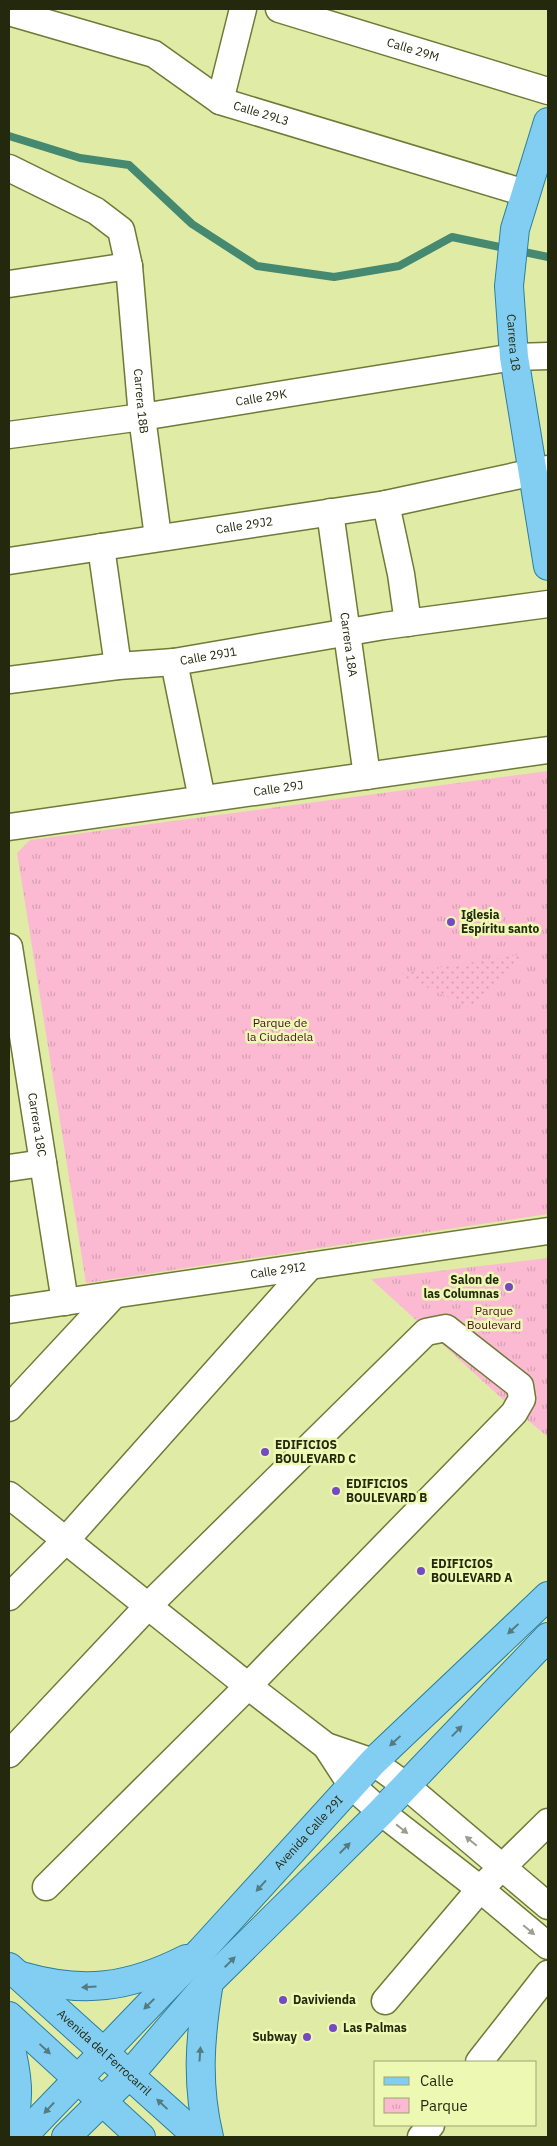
<svg xmlns="http://www.w3.org/2000/svg" width="557" height="2146" font-family="'IBM Plex Sans',sans-serif">
<style>
.park{fill:url(#park-tufts)}
.garden{fill:url(#garden-dots)}
.lines{fill:none;stroke-linecap:round;stroke-linejoin:round}
.stream{stroke:#458970;stroke-width:8}
.minor-casing{stroke:#707937;stroke-width:29}
.major-casing{stroke:#2b7e9d;stroke-width:30}
.minor{stroke:#fff;stroke-width:26}
.major{stroke:#82cef3;stroke-width:28}
.oneway{fill:#537b80}
.oneway2{fill:#9c9e92}
.poi-dot{fill:#7449c2;stroke:#edf9b3;stroke-width:2}
.labels{text-anchor:middle;stroke-width:5;stroke-linejoin:round;paint-order:stroke}
.street-label{font-size:12px;fill:#24280c;stroke:#edf9b3}
.poi-label{font-size:12px;font-weight:bold;fill:#24280c;stroke:#edf9b3;text-anchor:start}
.park-label{font-size:12px;fill:#4d0b2c;stroke:#edf9b3}
</style>
<defs>
<pattern id="park-tufts" width="24" height="20" patternUnits="userSpaceOnUse" patternTransform="scale(1.25)"><rect width="24" height="20" fill="#fbbad1"/><path d="M3 7l-1-3M5 7V3M7 7l1-3M15 17l-1-3M17 17v-4M19 17l1-3" fill="none" stroke="#d7a0b2"/></pattern>
<pattern id="garden-dots" width="8" height="8" patternUnits="userSpaceOnUse" patternTransform="scale(1.25)"><rect width="8" height="8" fill="#fbbad1"/><path d="M2 2h.1M6 6h.1" fill="none" stroke="#d7a0b2" stroke-width="1.8" stroke-linecap="round"/></pattern>
</defs>
<rect width="100%" height="100%" fill="#e0eca6"/>
<path class="park" d="M548,771V1214L86,1283L17,853L30,840Z
M548,1258V1437L509,1405L371,1279Z"/>
<path class="garden" d="M524,954L471,1008L398,974Z"/>
<g class="lines">
<path class="stream" d="M9,136L80,158L129,165L192,224L257,266L334,277L399,266L452,237L548,257"/>
<defs>
<g id="minor">
<path id="s1" d="M279,9L548,91"/>
<path id="s2" d="M9,12L154,54L220,101L525,193"/>
<path d="M220,101L243,9"/>
<path id="s3" d="M9,168L96,211L121,230L129,266L142,417L158,537"/>
<path d="M9,284L129,266"/>
<path id="s4" d="M9,435L142,417L514,357L548,356"/>
<path d="M386,504L401,574L408,623"/>
<path id="s5" d="M330,512L367,776"/>
<path d="M101,547L118,666"/>
<path id="s6" d="M9,561L386,504L548,469"/>
<path d="M174,662L202,799"/>
<path id="s7" d="M9,680L118,666L174,662L384,626L548,604"/>
<path id="s8" d="M9,827L548,750"/>
<path id="s9" d="M9,947L65,1302"/>
<path d="M9,1168L43,1163"/>
<path id="s10" d="M9,1310L548,1231"/>
<path d="M9,1408L114,1295"/>
<path d="M9,1495L248,1686L326,1746L373,1762L405,1785L548,1906"/>
<path d="M9,1597L65,1541L310,1266"/>
<path d="M326,1746L352,1786L381,1812L480,1889L548,1946"/>
<path d="M9,1754L148,1606L426,1332L446,1328L520,1386L522,1399L514,1413L248,1686L46,1887"/>
<path d="M385,2001L480,1889L548,1822"/>
<path d="M479,2062L548,1974"/>
<path d="M421,2137L431,2125"/>
</g>
<g id="major">
<path id="s11" d="M548,122L515,229L509,286L514,357L548,566"/>
<path id="s12" d="M9,1967L198,2137"/>
<path d="M21,1976C83,1994 129,1988 186,1959"/>
<path d="M9,2016L141,2137"/>
<path d="M9,2040C16,2069 23,2102 9,2131"/>
<path id="s13" d="M22,2137L201,1951L373,1762L548,1596"/>
<path d="M66,2137L130,2074L209,1982L381,1812L548,1637"/>
<path d="M209,2137C196,2083 200,2037 209,1982"/>
</g>
</defs>
<use href="#minor" class="minor-casing"/>
<use href="#major" class="major-casing"/>
<use href="#minor" class="minor"/>
<use href="#major" class="major"/>
</g>
<defs><path id="oneway-solid" d="M-6-.8H1V-3.2L6.5 0L1 3.2V.8H-6Z" transform="scale(1.25)"/></defs>
<g class="oneway">
<use href="#oneway-solid" transform="translate(513 1629) rotate(137)"/>
<use href="#oneway-solid" transform="translate(457 1731) rotate(-46)"/>
<use href="#oneway-solid" transform="translate(395 1741) rotate(137)"/>
<use href="#oneway-solid" transform="translate(345 1848) rotate(-45)"/>
<use href="#oneway-solid" transform="translate(261 1886) rotate(132)"/>
<use href="#oneway-solid" transform="translate(230 1962) rotate(-45)"/>
<use href="#oneway-solid" transform="translate(89 1987) rotate(177)"/>
<use href="#oneway-solid" transform="translate(149 2004) rotate(135)"/>
<use href="#oneway-solid" transform="translate(45 2049) rotate(43)"/>
<use href="#oneway-solid" transform="translate(200 2054) rotate(-86)"/>
<use href="#oneway-solid" transform="translate(162 2104) rotate(-137)"/>
<use href="#oneway-solid" transform="translate(49 2108) rotate(133)"/>
</g>
<g class="oneway2">
<use href="#oneway-solid" transform="translate(402 1829) rotate(38)"/>
<use href="#oneway-solid" transform="translate(471 1841) rotate(-140)"/>
<use href="#oneway-solid" transform="translate(529 1930) rotate(40)"/>
</g>
<g class="poi-dot">
<circle cx="451" cy="922" r="5"/>
<circle cx="509" cy="1287" r="5"/>
<circle cx="265" cy="1452" r="5"/>
<circle cx="336" cy="1491" r="5"/>
<circle cx="421" cy="1571" r="5"/>
<circle cx="283" cy="2000" r="5"/>
<circle cx="333" cy="2028" r="5"/>
<circle cx="307" cy="2037" r="5"/>
</g>
<g class="labels">
<g class="street-label">
<text dy="4" stroke="none"><textPath href="#s1" startOffset="140">Calle 29M</textPath></text>
<text dy="4" stroke="none"><textPath href="#s2" startOffset="275">Calle 29L3</textPath></text>
<text dy="4" stroke="none"><textPath href="#s11" startOffset="226">Carrera 18</textPath></text>
<text dy="4" stroke="none"><textPath href="#s4" startOffset="255">Calle 29K</textPath></text>
<text dy="4" stroke="none"><textPath href="#s3" startOffset="301">Carrera 18B</textPath></text>
<text dy="4" stroke="none"><textPath href="#s6" startOffset="238">Calle 29J2</textPath></text>
<text dy="4" stroke="none"><textPath href="#s5" startOffset="134">Carrera 18A</textPath></text>
<text dy="4" stroke="none"><textPath href="#s7" startOffset="201">Calle 29J1</textPath></text>
<text dy="4" stroke="none"><textPath href="#s8" startOffset="272">Calle 29J</textPath></text>
<text dy="4" stroke="none"><textPath href="#s9" startOffset="180">Carrera 18C</textPath></text>
<text dy="4" stroke="none"><textPath href="#s10" startOffset="272">Calle 29I2</textPath></text>
<text dy="4" stroke="none"><textPath href="#s13" startOffset="418">Avenida Calle 29I</textPath></text>
<text dy="4" stroke="none"><textPath href="#s12" startOffset="128">Avenida del Ferrocarril</textPath></text>
</g>
<g class="poi-label">
<text x="461" y="919">Iglesia<tspan x="461" dy="14">Espíritu santo</tspan></text>
<text x="499" y="1284" text-anchor="end">Salon de<tspan x="499" dy="14">las Columnas</tspan></text>
<text x="275" y="1449">EDIFICIOS<tspan x="275" dy="14">BOULEVARD C</tspan></text>
<text x="346" y="1488">EDIFICIOS<tspan x="346" dy="14">BOULEVARD B</tspan></text>
<text x="431" y="1568">EDIFICIOS<tspan x="431" dy="14">BOULEVARD A</tspan></text>
<text x="293" y="2004">Davivienda</text>
<text x="343" y="2032">Las Palmas</text>
<text x="297" y="2041" text-anchor="end">Subway</text>
</g>
<g class="park-label">
<text x="280" y="1027">Parque de<tspan x="280" dy="14">la Ciudadela</tspan></text>
<text x="494" y="1315">Parque<tspan x="494" dy="14">Boulevard</tspan></text>
</g>
</g>
<rect width="557" height="2146" fill="none" stroke="#24280c" stroke-width="20"/>
<rect x="374" y="2061" width="162" height="65" fill="#edf9b3" stroke="#9da570"/>
<rect x="384" y="2077" width="25" height="8" fill="#82cef3" stroke="#9da570"/>
<text x="420" y="2086" font-size="15" fill="#24280c">Calle</text>
<rect x="384" y="2098" width="25" height="15" fill="url(#park-tufts)" stroke="#9da570"/>
<text x="420" y="2111" font-size="15" fill="#24280c">Parque</text>
</svg>
